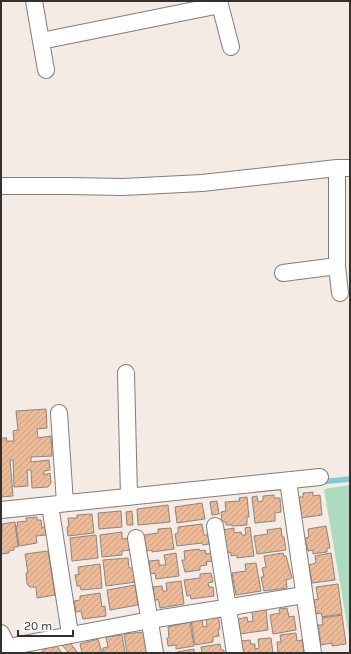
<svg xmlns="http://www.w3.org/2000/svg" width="351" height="654" font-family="Karla,sans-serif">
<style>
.green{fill:#abdcbf}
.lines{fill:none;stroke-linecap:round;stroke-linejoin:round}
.stream{stroke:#81ccd0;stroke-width:5.5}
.building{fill:url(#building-hatch);stroke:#8d8580}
.street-casing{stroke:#847c77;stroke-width:18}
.street{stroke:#fff;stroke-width:16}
</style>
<defs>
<pattern id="building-hatch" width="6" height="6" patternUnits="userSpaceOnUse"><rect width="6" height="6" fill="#ecba97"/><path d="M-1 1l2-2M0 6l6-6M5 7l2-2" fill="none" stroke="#cba082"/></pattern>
</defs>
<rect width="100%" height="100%" fill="#f4ebe5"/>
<path class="green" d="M350,485V642L324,489Z"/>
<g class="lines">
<path class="stream" d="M319,482L350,479"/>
</g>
<path class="building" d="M46,409L47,428L37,429L38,438L51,436L52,456L31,457V462L49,460L50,470L44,471V475L50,473L51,483L48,487L32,488L31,470H27L28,486L14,487L13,460H10L13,496L1,497V438H7L6,441H14L13,431L18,430L16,411Z
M313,492V496L320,495L322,515L300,518L299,510L301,509L298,497H303V493Z
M274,495V498H280L281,512L275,513V521L255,523L252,497L257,496L258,502L263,501V496Z
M247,497L249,517H247V525L232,526V525H226V522H222L221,512L226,511L225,502L240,501L239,498Z
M217,501L219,514L212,515L210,502Z
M202,503L205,519L177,523L175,507Z
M168,505L170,522L138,525L137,509Z
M121,511L122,527L99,529L98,513Z
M132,511L133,525H127L126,512Z
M92,514L94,533L68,536L67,527H69L68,518H77V515Z
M37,517V520H41L42,528L45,527L46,535L36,536L37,543L19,546L16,526H18L17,522L27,521L26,518Z
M15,522L18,547H14V550L9,551V553L1,554L2,524Z
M202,524L204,535H208L209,544L203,545L202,543L177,546L175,534L178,533V527Z
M326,526L330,548H327V552L313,554V550L308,551L305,538L309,537L308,529Z
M250,527L254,556L237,558V555L231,556V552L227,553L223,530L234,528V533L241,532L242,535H246L245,528Z
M171,528L174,549L152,552V550L146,551L144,535L158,533V529Z
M281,528L282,537H284L286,550L257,554L254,536L268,534L267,530Z
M122,532V539L128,538L130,550L122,551V555L102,557L100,535Z
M96,535L98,558L72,561L70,538Z
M199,549L200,551L205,550L206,554L211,553L212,561L206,562L207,565L200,566V570L185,572L182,560H185L184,551Z
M48,551L55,595L37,598L36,587H30L27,584L26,573H28L25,554Z
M176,553L179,576L156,579L155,573L150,574L149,561L159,560V565H166L164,555Z
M283,553L284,556H286L292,578L286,580L287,588L264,591L261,577H264L262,568L266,567L264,556Z
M331,553L335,580L312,583L309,565L316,563L315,556Z
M128,558L129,568H133L136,582L106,586L103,560Z
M256,563L261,591L236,595L232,573L246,571L245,564Z
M100,564L102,588L81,590L80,586H77L75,575L79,574L78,567Z
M211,573L213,582L208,583L209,587H213L214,596L191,599L190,595L187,596L184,580L200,578V574Z
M181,581L184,604L160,608L158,599L155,601L153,587L162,586L163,591H167L166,583Z
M338,584L342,614L322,617L321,613L316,614L314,600L318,599L316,587Z
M135,585L138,605L110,610L107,590Z
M100,593L102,607L105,606L106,616L83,619L81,611L76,612L74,601L80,600V596Z
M287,608L289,617L294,616L296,630L273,634L270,615L280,613L279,609Z
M266,609L268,630L240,634L237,621L239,619L247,617L248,622L253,621L252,612Z
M342,615L346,644L332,646V643L321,645L318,625H323L322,618Z
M216,616L219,620L220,629L218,630L219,636L213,637V642L195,645L191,620L202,619L203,627L207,626L206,618Z
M190,622L194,646L176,649V645L168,646L167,638H169L168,627Z
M144,632L148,653H127L124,634Z
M296,633L297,641L302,640L304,653H278L277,642H281L280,635Z
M122,635L125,653H103V648L108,647L106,637Z
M271,638L273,653H243L241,641L250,640L251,644H255V649L259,648L258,639Z
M98,639L102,653H82L80,644Z
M68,640L77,652L76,653H69L62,645Z
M54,642L62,653H40Z
M220,644L221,650H224V653H202L201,647Z
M194,649V653H177V652Z"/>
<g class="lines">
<defs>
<path id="street" d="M34,1L46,70
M219,1L231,47
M41,41L220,5
M337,168V266L340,293
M1,186H69L123,187L202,183L337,168H350
M283,273L337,266
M126,373L129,497
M59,413L65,503
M288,481L313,653
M50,505L70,634
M1,510L320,477
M215,526L235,653
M136,538L155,653
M1,633L11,653
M8,647L150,620L304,595"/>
</defs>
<use href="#street" class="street-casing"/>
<use href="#street" class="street"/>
</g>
<rect width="351" height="654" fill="none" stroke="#33302d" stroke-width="4"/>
<path d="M18 630v6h55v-6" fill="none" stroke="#33302d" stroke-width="2"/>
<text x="24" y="630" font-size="12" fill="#33302d" stroke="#ffffff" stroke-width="3" paint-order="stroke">20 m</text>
</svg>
